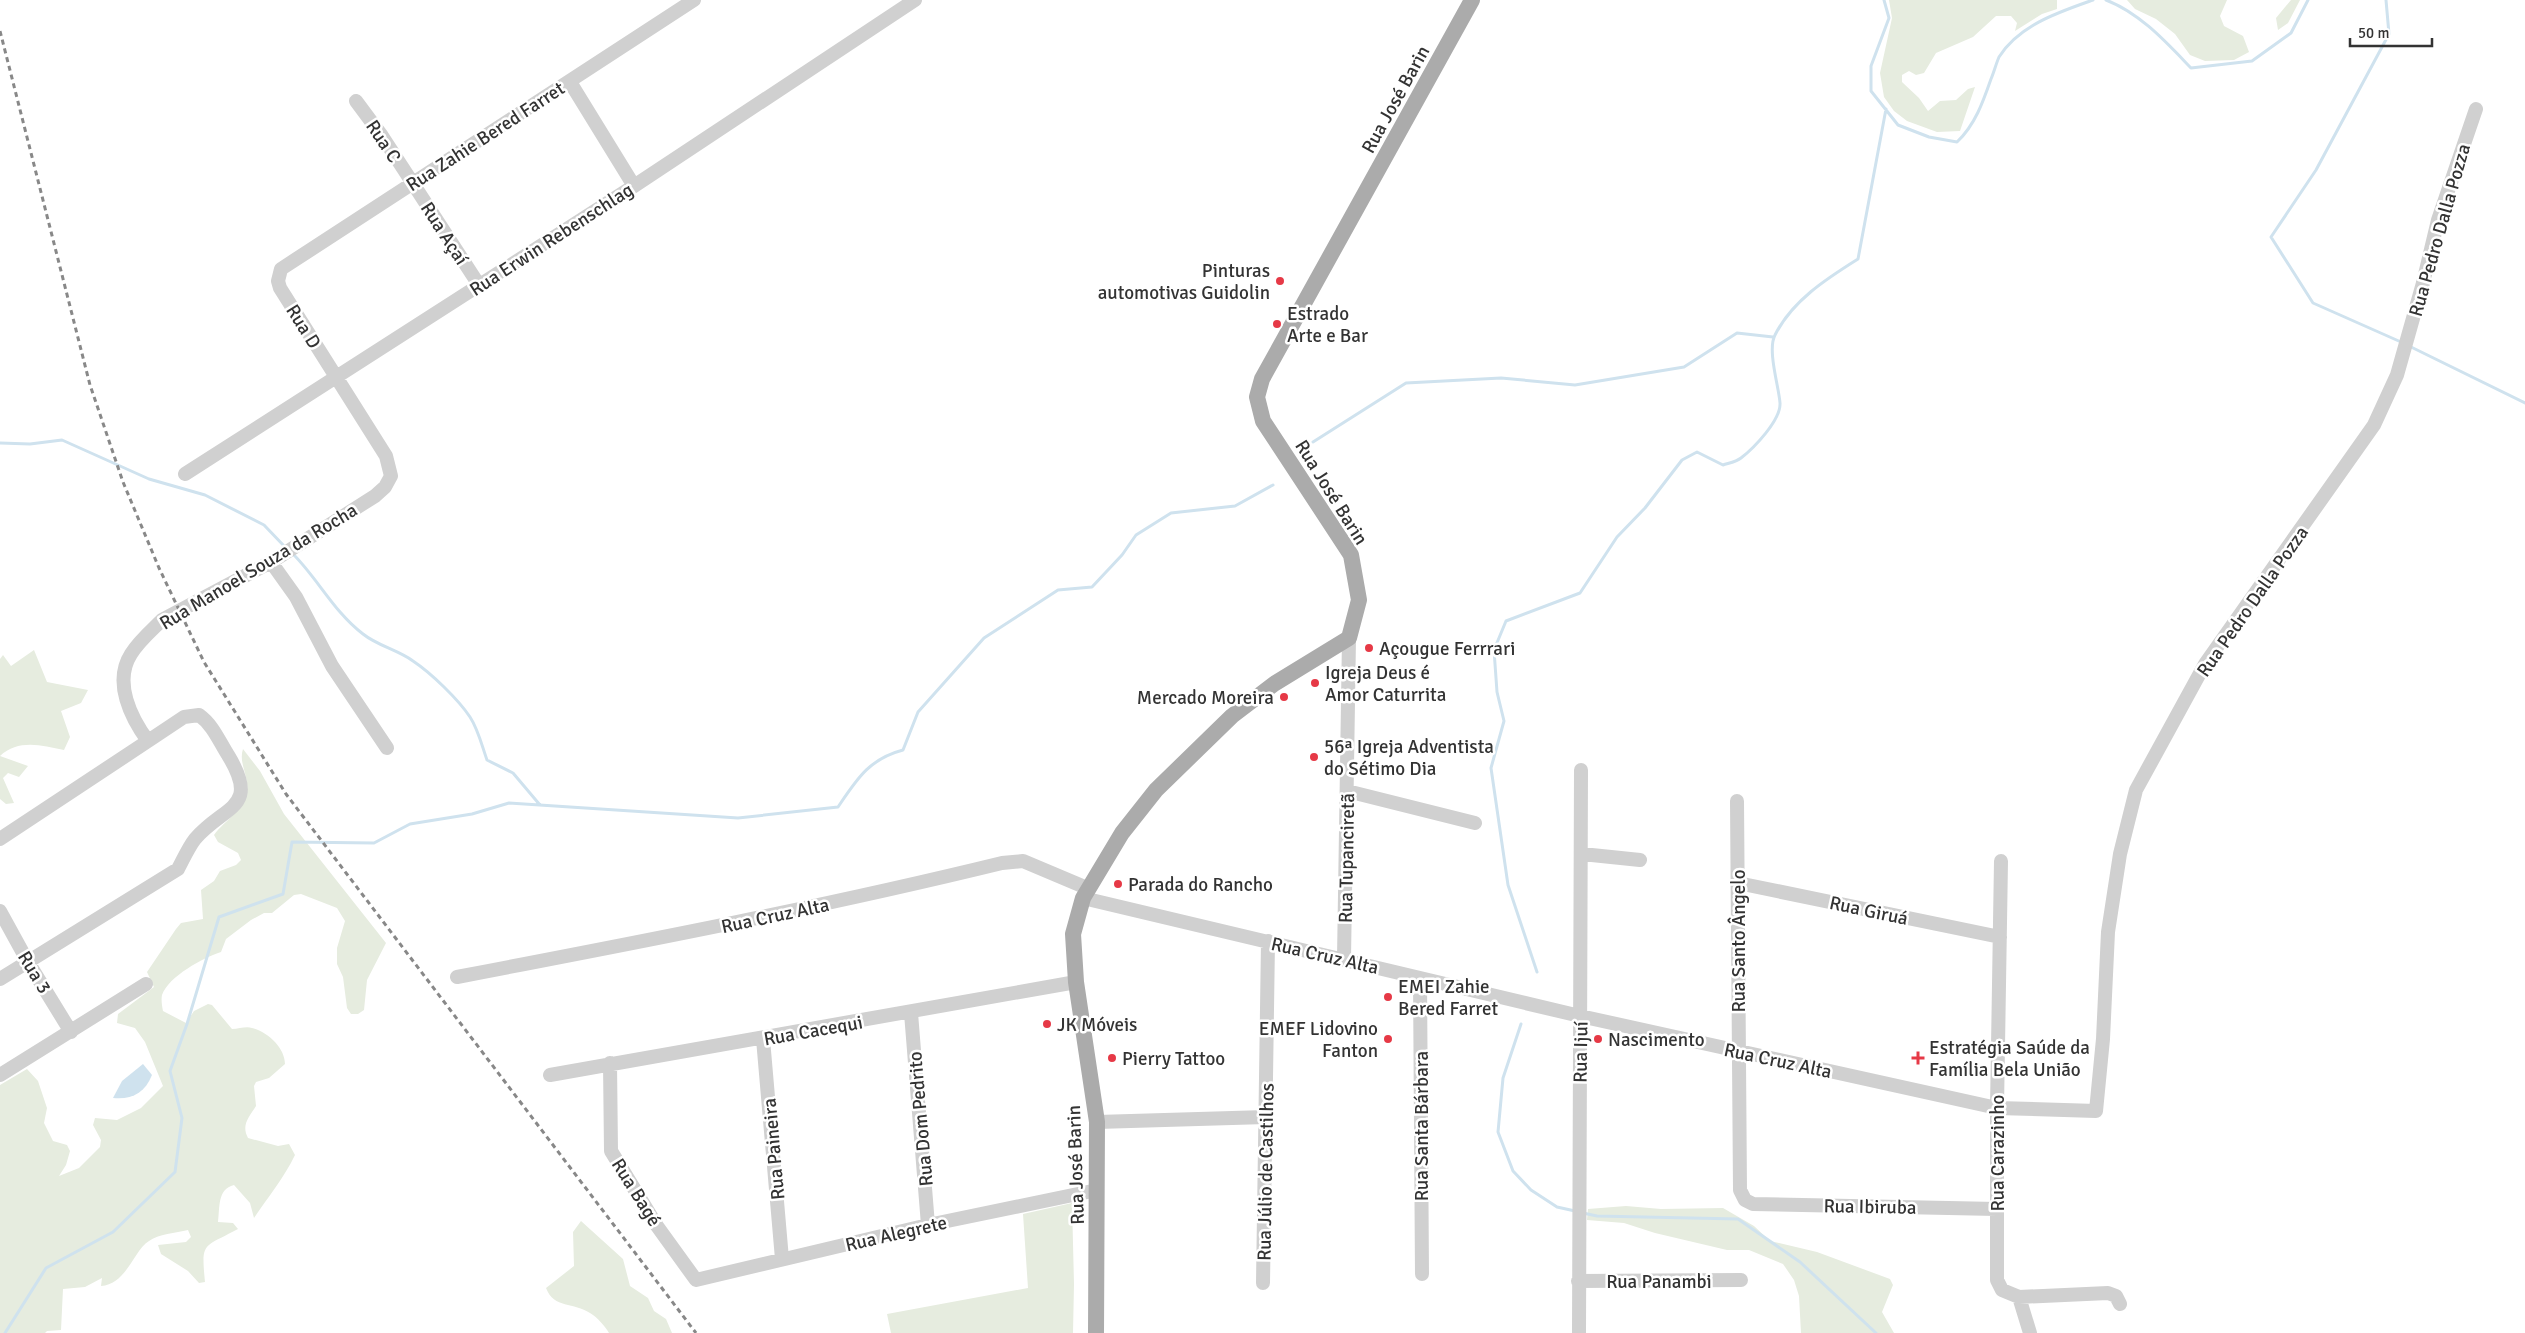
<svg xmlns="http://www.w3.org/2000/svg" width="2525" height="1333" font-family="Signika,sans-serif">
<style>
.green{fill:#e6ecdf}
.water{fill:#cfe2ee}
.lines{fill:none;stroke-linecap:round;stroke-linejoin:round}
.stream{stroke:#cfe2ee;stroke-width:3}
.minor{stroke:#d0d0d0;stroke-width:14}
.major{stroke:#ababab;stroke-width:16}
.rail{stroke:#888;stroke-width:3;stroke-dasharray:5 4;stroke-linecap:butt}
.poi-dot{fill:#e63946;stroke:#fff;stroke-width:2}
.labels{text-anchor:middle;stroke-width:5;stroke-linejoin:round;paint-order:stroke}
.street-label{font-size:19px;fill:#333;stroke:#fff}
.poi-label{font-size:19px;fill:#333;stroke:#fff;text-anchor:start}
</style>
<rect width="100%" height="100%" fill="#fff"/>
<path class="green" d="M1889,0H2057V9L2042,14L2015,31L2017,23L2011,16H1996L1973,37L1936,53L1924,73L1916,75L1909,71L1902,75V82L1919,98L1928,111L1940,101L1956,100L1968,89L1975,87L1960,131L1937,132L1907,121L1894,111L1884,97L1880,73L1892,18Z
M2127,0H2227L2220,16L2224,26L2243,36L2249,52L2234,60L2205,61L2190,55L2175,34L2156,19L2135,9Z
M2291,0H2300L2288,23L2278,30L2276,18Z
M34,650L47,682L88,690L81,703L61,711L70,737L64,750C41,745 18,739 0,756V659L3,655L11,666Z
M243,749L260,771L284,814L386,943L367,980L364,1010L358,1014H351L347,1008L343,977L337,964V948L345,921L337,908L301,894L294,895L272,913H264L251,920L226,939L221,952C203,958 169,976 162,995C161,1000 162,1006 163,1011L186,1023L194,1011L208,1004L212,1005L232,1029C239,1029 246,1026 252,1028C268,1032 285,1048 285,1064L269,1078L256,1082L254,1086L256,1106C249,1117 241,1125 248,1138L278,1146L289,1144L295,1155C284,1178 268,1197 254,1218L250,1203L234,1185C217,1189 220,1208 218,1222L233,1223L238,1229C203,1248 201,1241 205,1282L199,1283L188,1271L161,1254L158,1245L186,1242L191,1237L188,1230C176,1233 158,1234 149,1241C133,1251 127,1284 101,1286L102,1278L85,1287L63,1289L61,1330L47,1331L45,1333H0V1085L27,1069L38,1081L47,1108L44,1123L53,1141L67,1145L70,1151L66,1165L59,1176L79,1168L100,1147L101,1140L93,1125L95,1118L117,1120L141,1108L163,1086L145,1042L135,1028L117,1023L118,1014L154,987L147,972L176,929L181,923L203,919L201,890L214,881L220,871L236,865L241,860L238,853L218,842L214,835C225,820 250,806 247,784C246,771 239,761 243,749Z
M0,756L28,766L19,777L8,773L3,778L14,803L6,804L0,799Z
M1072,1203L1074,1284L1073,1333H891L887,1314L1028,1288L1023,1214Z
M1626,1206L1661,1209L1723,1208L1754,1226L1770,1241L1817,1252L1890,1279L1893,1285L1882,1312L1894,1333H1801L1799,1296L1794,1280L1783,1264L1749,1250H1727L1655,1233L1624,1223L1587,1220L1588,1209Z
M581,1221L623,1259L630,1286L648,1298L654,1311L666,1319L672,1333H609C605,1326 597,1317 590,1313C574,1302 554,1309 546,1288L574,1266L573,1232Z"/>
<path class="water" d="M143,1064L152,1075C145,1093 131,1100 113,1098L122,1081Z"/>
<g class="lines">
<path class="stream" d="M1884,0L1889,18L1871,66V91L1898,125L1929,137L1957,142C1975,125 1983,102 1991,79C1994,72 1996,64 1999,57C2019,25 2059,12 2093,0
M2106,0C2140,13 2166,42 2191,68L2252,61L2291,33L2308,0
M2386,0L2389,34L2316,170L2271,237L2313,303L2401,342
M2409,346L2525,403
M1313,442L1406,383L1501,378L1575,385L1684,367L1737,333L1773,337
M0,443L30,444L62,440L149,479L205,495L264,525L286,548
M293,554C318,579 334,612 363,634C378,646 398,650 413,661C431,673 458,699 470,717C478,729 482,746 487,760L513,773L540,805
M1537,972L1508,885L1491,768L1504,721L1497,692L1494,650L1506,621L1580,593L1617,537L1645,508L1682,460L1697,452L1723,465C1729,463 1736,462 1741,458C1754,448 1781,420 1780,403C1779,387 1767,350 1775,335C1792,301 1826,279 1858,259L1886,109
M1521,1024L1503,1078L1498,1132L1513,1171L1531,1190L1557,1207L1575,1211
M1583,1213L1597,1216L1738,1219L1800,1262L1876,1333
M5,1333L46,1268L113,1232L175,1172L182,1118L170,1071L187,1024L219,917L283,894L292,842L374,843L410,824L472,814L509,803L738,818L838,807C857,779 869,759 903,750L918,712L984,638L1058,590L1092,587L1122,555L1136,535L1171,513L1235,506L1273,485"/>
<path class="minor" d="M570,82L634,186
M356,101L382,136L479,285
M185,474L634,186L915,0
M271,562L296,597L332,666L387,748
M1347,791L1475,823
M1737,801L1740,1190L1745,1200L1753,1204L1997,1209
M0,839L148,741C131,718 113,682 131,654C139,641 151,631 162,620L271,562L375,496L385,487L391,476L386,456L280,288L278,281L281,269L694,0
M1582,854L1640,860
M2001,861L1997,1108V1280L2002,1290L2019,1297L2108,1293L2116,1296L2120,1304
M1738,883L2000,937
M1083,898L1580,1016L1997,1108L2096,1111L2103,1039L2108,932L2120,854L2136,790L2205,664L2374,425L2397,375L2423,283L2438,220L2476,109
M0,911L28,962L71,1032
M1344,959L1349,638
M457,977C640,942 822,907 1002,863L1023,861L1087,888
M1420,978L1422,1274
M0,979L178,869C183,860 188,848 195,839C224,805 261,809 228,755C219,741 213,725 199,715L184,717L148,741
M911,1013L928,1225
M763,1039L782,1259
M610,1063L611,1151L657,1226L696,1280L928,1225L1097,1190
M0,1075L146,984
M550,1075L1076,982
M1097,1122L1266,1117
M1578,1281L1741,1280
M1263,1283L1268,941
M2019,1297L2030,1333
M1579,1333L1581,770"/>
<path class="major" d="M1096,1333L1097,1122L1076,982L1073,934L1083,898L1122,833L1156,790L1232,716L1274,684L1349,638L1359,600L1351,555L1263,421L1257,397L1262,379L1472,0"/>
<path class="rail" d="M0,31L90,385L123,482L159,568L204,662L286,794L696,1333"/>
</g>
<g class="poi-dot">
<circle cx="1280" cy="281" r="5"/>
<circle cx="1277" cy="324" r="5"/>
<circle cx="1369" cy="648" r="5"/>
<circle cx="1315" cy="683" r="5"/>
<circle cx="1284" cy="697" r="5"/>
<circle cx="1314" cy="757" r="5"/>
<circle cx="1118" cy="884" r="5"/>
<circle cx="1388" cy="997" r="5"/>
<circle cx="1047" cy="1024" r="5"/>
<circle cx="1388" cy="1039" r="5"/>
<circle cx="1598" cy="1039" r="5"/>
<circle cx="1112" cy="1058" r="5"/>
<path d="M1915.5 1050.5h5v5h5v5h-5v5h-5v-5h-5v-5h5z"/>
</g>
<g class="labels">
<g class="street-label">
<text transform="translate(1395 99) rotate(-61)" y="7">Rua José Barin</text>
<text transform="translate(485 136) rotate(-33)" y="7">Rua Zahie Bered Farret</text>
<text transform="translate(384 141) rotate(56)" y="7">Rua C</text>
<text transform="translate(2439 230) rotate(-74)" y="7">Rua Pedro Dalla Pozza</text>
<text transform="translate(445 233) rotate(57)" y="7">Rua Açaí</text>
<text transform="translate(551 239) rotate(-33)" y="7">Rua Erwin Rebenschlag</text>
<text transform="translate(304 326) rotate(58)" y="7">Rua D</text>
<text transform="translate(1332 492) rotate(58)" y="7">Rua José Barin</text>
<text transform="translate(258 566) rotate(-31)" y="7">Rua Manoel Souza da Rocha</text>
<text transform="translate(2252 601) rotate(-55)" y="7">Rua Pedro Dalla Pozza</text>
<text transform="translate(1346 858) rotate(-89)" y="7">Rua Tupanciretã</text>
<text transform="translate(1869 910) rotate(12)" y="7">Rua Giruá</text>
<text transform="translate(775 915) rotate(-12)" y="7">Rua Cruz Alta</text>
<text transform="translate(1738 941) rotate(-90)" y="7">Rua Santo Ângelo</text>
<text transform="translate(1325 955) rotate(13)" y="7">Rua Cruz Alta</text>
<text transform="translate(35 972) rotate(59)" y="7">Rua 3</text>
<text transform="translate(813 1030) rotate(-10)" y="7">Rua Cacequi</text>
<text transform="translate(1580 1052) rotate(-89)" y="7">Rua Ijuí</text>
<text transform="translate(1778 1060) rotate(12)" y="7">Rua Cruz Alta</text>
<text transform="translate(920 1119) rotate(-95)" y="7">Rua Dom Pedrito</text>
<text transform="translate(1421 1126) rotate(-90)" y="7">Rua Santa Bárbara</text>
<text transform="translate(773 1149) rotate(-95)" y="7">Rua Paineira</text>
<text transform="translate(1997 1153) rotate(-90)" y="7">Rua Carazinho</text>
<text transform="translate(1075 1165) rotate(-92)" y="7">Rua José Barin</text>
<text transform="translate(1265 1172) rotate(-89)" y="7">Rua Júlio de Castilhos</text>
<text transform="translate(637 1192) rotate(58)" y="7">Rua Bagé</text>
<text transform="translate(1870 1206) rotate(1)" y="7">Rua Ibiruba</text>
<text transform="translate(896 1233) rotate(-13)" y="7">Rua Alegrete</text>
<text x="1659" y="1288">Rua Panambi</text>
</g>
<g class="poi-label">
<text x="1270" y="277" text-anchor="end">Pinturas<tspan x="1270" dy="22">automotivas Guidolin</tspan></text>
<text x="1287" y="320">Estrado<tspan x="1287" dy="22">Arte e Bar</tspan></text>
<text x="1379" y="655">Açougue Ferrrari</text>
<text x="1325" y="679">Igreja Deus é<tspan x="1325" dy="22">Amor Caturrita</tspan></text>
<text x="1274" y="704" text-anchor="end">Mercado Moreira</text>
<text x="1324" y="753">56ª Igreja Adventista<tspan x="1324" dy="22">do Sétimo Dia</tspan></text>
<text x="1128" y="891">Parada do Rancho</text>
<text x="1398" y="993">EMEI Zahie<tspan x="1398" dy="22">Bered Farret</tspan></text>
<text x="1057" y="1031">JK Móveis</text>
<text x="1378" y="1035" text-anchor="end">EMEF Lidovino<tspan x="1378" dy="22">Fanton</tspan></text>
<text x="1608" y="1046">Nascimento</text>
<text x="1929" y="1054">Estratégia Saúde da<tspan x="1929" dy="22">Família Bela União</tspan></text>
<text x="1122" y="1065">Pierry Tattoo</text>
</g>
</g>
<path d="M2350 38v8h82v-8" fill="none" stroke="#333333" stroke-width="2.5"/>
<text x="2358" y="38" font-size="15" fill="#333333" stroke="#ffffff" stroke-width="4" paint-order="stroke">50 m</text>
</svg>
